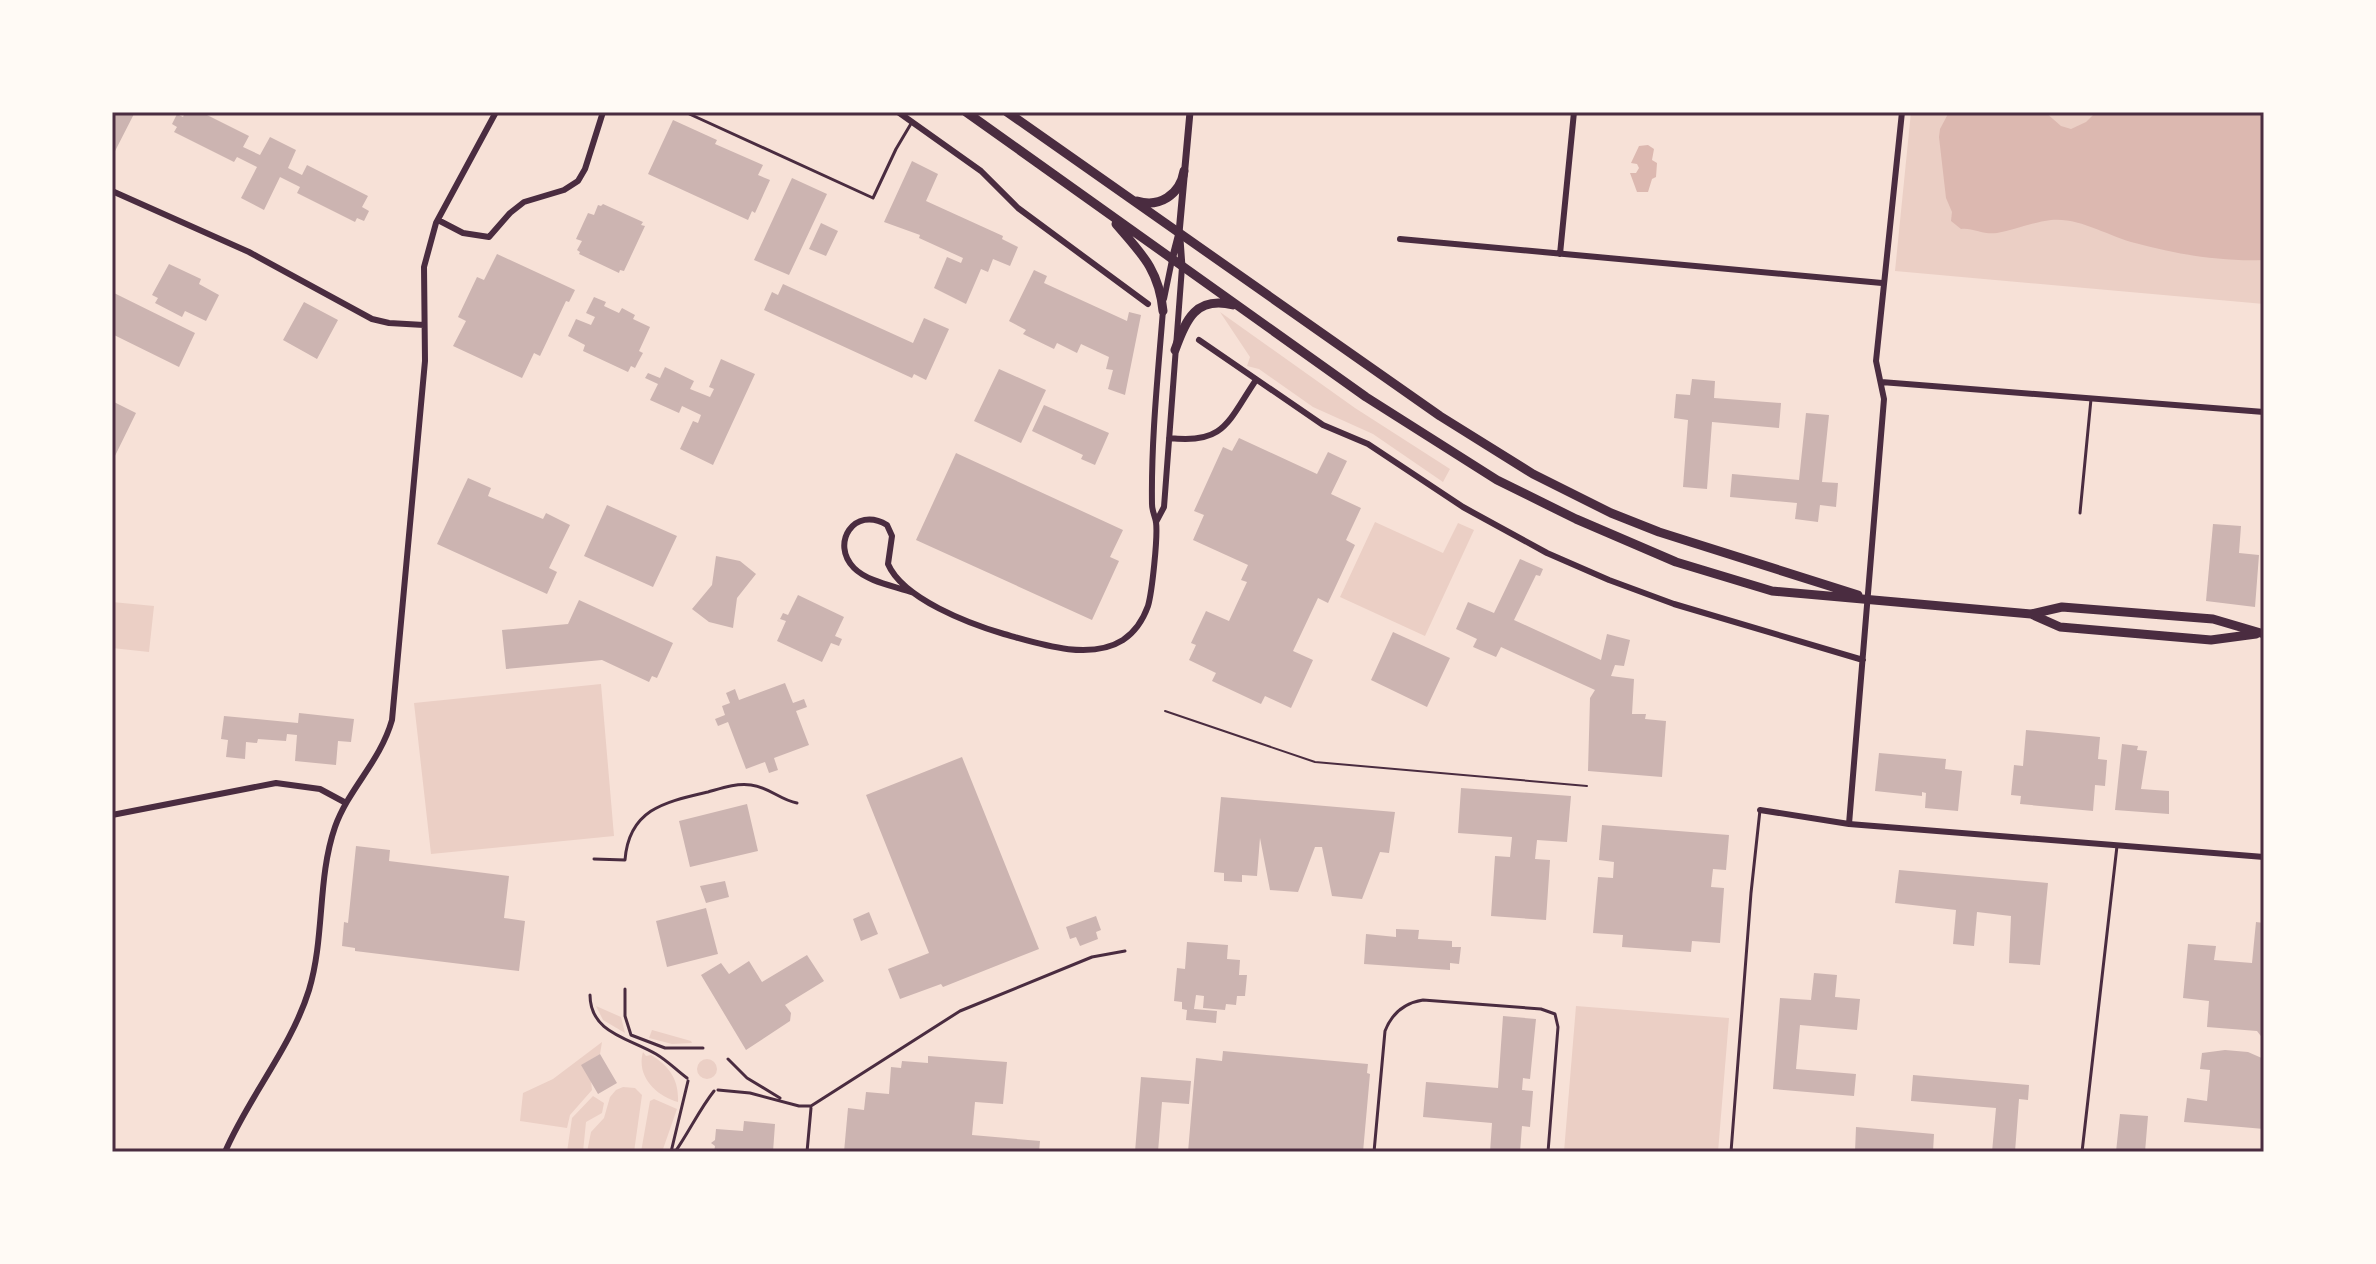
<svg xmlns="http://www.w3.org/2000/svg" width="2376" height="1264" font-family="'Alegreya Sans',sans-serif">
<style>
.green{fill:#ebcfc5}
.water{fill:#dcb8b0}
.building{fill:#ccb4b1}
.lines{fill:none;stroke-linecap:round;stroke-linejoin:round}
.path{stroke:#4a2c40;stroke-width:2}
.service{stroke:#4a2c40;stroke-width:3}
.minor{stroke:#4a2c40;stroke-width:6}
.tertiary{stroke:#4a2c40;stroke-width:7}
.primary{stroke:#4a2c40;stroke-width:9}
.neatline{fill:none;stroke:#4a2c40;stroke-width:3}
</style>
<rect width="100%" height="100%" fill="#f7e1d7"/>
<path class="green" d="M1911,112H2264V304L1895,271Z
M1220,312L1355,408L1450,469L1443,482L1373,434L1313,407L1259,369L1247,366L1250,357Z
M1375,522L1443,553L1458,523L1474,530L1425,636L1340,597Z
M112,602L154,606L149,652L112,648Z
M601,684L614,836L431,854L414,703Z
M596,1006L621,1017L625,1033L603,1020Z
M1576,1006L1729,1018L1718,1152H1564Z
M652,1030L691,1041L692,1043L672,1044L649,1038Z
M602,1042L600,1054L582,1065L591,1081L592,1090L570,1115L567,1128L520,1121L523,1093L553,1079Z
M643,1052L646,1056L651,1055C669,1066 679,1079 678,1102C656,1096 636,1076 643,1052Z
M697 1069a10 10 0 1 1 20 0a10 10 0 1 1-20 0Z
M623,1087L635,1088L642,1095L634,1152H587L591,1132L604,1118L610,1097L616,1090Z
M593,1096L604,1103L602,1113L586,1122L583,1152H567L572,1118Z
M654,1099L677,1109L662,1152H641L650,1101Z"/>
<path class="water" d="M1949,112H2045L2061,126L2071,129L2086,122L2096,112H2264V260C2223,262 2175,254 2135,243C2108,236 2079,217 2051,220C2033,222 2015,230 1997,233C1983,235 1971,227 1961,229L1951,221L1952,212L1946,198L1939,137L1940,129Z
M1648,145L1654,149L1652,160L1657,163L1656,177L1652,179L1648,192H1637L1630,173H1636L1639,168L1637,164L1631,163L1639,146Z"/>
<path class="building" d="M112,112H135L112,157Z
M185,112H201L249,136L243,147L260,155L270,137L296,150L288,168L302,175L307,165L368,196L362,207L369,211L364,221L357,218L355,222L297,193L300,187L280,177L264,210L241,198L257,167L237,157L234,162L174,132L177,127L172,124L177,114L183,117Z
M673,120L717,140L715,144L763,165L758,175L770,180L755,213L752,211L748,220L648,174Z
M912,161L938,174L926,201L1003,236L1002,239L1018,247L1010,266L993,259L988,272L981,269L966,304L934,288L947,257L961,263L963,258L919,238L920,235L884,222Z
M792,178L827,194L789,275L754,260Z
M603,204L643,222L641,225L645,226L624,271L620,270L619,273L579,254L580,252L577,250L582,241L576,239L588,213L594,215L598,205L601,206Z
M821,223L838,231L826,256L809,249Z
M497,254L575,290L569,302L566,301L540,356L534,353L522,378L453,346L466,321L458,317L477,277L484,280Z
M169,264L201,279L199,284L219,295L206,321L185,311L182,317L155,303L158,298L152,295Z
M1034,270L1047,276L1044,283L1127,321L1129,312L1141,315L1125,395L1108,389L1113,370L1106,369L1109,357L1081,344L1077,353L1057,343L1054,349L1023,334L1026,330L1009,321Z
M783,284L913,343L924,318L949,329L926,380L914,374L912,378L764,310L772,292L778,295Z
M112,292L195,333L179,367L112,334Z
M594,297L606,302L604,306L619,313L622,308L635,315L633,319L650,327L639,351L643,353L638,362L635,368L631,366L628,372L583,351L585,345L568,336L576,319L591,325L595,317L586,313Z
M304,302L338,320L317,359L283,340Z
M721,359L755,374L713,465L680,449L693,421L698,423L701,415L682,406L679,413L650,400L658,384L645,378L648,373L660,378L665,367L694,381L690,389L710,397L714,389L709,387Z
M999,369L1046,390L1021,443L974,421Z
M1692,379L1715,381L1714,398L1781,403L1779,428L1712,422L1707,489L1683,487L1688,420L1674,418L1676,394L1690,395Z
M112,401L136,413L112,462Z
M1044,405L1109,433L1095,465L1081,459L1083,455L1032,431Z
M1806,413L1829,415L1822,482L1838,483L1836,507L1820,505L1818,522L1795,519L1797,503L1730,497L1732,474L1799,480Z
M1239,438L1317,474L1328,452L1347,461L1331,494L1361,508L1346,540L1355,545L1328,603L1318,598L1293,651L1313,660L1291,708L1265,696L1261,704L1212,681L1216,673L1189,660L1196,645L1191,643L1206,611L1229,621L1247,582L1241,580L1248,565L1193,540L1204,515L1194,511L1223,447L1232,451Z
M956,453L1123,530L1110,557L1119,561L1092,620L916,540Z
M468,478L491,488L488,496L543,519L546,513L570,525L549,568L557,572L547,594L437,544Z
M607,505L677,536L653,587L584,556Z
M2213,524L2241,526L2239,553L2259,555L2255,607L2206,601Z
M716,556L740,561L756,574L737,598L733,628L709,622L692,609L712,585Z
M1520,559L1543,569L1540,576L1536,575L1514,620L1601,660L1607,634L1630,640L1624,666L1615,665L1611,676L1634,679L1632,714H1646L1645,719L1666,721L1662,777L1588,771L1590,698L1595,690L1501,647L1496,657L1473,647L1477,639L1456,629L1468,602L1494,613Z
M798,595L844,617L835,636L842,639L839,646L831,643L822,662L777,641L786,621L780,619L783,613L788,615Z
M579,600L673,643L657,678L652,676L649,682L602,660L506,669L502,630L568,624Z
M1393,632L1450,658L1427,707L1371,680Z
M785,683L793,703L804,699L807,707L796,711L809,745L774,758L778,770L769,773L765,762L746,769L728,722L718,726L715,719L725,715L722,706L730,703L726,693L735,689L739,700Z
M299,713L354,719L351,742L338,741L336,765L295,761L297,735L287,734L286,741L258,739L257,743L246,742L245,759L226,757L228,740L221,739L224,716L298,723Z
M2026,730L2100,737L2098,759L2107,760L2105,786L2095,785L2093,811L2020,804L2021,796L2011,795L2014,765L2023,766Z
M2122,744L2138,746L2137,750L2147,751L2141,789L2169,791V814L2115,810Z
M1879,753L1946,759L1945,769L1962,771L1958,811L1925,808L1926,793L1922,792V796L1875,791Z
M962,757L1039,949L943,987L941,984L900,999L888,969L929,953L866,795Z
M1461,788L1571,796L1567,842L1537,840L1535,859L1550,860L1546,920L1491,916L1495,856L1510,857L1512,837L1458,833Z
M1221,797L1395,812L1389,853L1380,852L1362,899L1332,896L1322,847H1315L1298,892L1270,890L1260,838L1257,876L1242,875V882L1224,881V873L1214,872Z
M747,804L758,851L690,867L679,821Z
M1602,825L1729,835L1726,870L1713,869L1711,887L1724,888L1720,943L1692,941L1691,952L1622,947L1623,935L1593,933L1598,877L1613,878L1614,862L1599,860Z
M356,846L390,850L389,861L509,876L504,918L525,921L519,971L355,951V948L342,946L344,922L348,923Z
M1899,870L2048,883L2040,965L2009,963L2011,916L1977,912L1974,946L1953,944L1956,910L1895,903Z
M725,881L729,897L706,903L700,886Z
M706,908L718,954L667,967L656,921Z
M869,912L878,934L861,941L853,919Z
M1096,916L1101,930L1096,932L1098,939L1080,946L1076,937L1070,939L1066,927Z
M2256,922L2264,923V1040L2257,1031L2207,1027L2209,1001L2183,998L2188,944L2216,946L2214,960L2252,963Z
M1396,929L1419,930L1418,939L1452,941V947H1461L1459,964L1450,963V970L1364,964L1366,934L1396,937Z
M1187,942L1228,945L1227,959L1240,960L1239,975H1247L1245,996H1237L1236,1005L1226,1004L1225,1010L1203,1008L1204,996L1196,995L1194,1009L1217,1011L1216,1023L1186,1020L1187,1010L1182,1009V1002L1174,1001L1177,968L1185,969Z
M807,955L824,981L785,1005L791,1013L790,1021L746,1050L701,975L721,963L729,974L749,961L762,982Z
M1814,973L1837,975L1835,997L1860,999L1857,1030L1800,1025L1796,1069L1856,1074L1854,1096L1773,1089L1780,998L1811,1000Z
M1503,1016L1536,1019L1530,1079L1523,1078L1522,1090L1533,1091L1530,1127L1522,1126L1520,1152H1490L1492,1123L1423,1117L1426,1082L1498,1088Z
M2225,1050L2248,1052L2264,1059V1129L2184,1122L2187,1098L2207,1101L2210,1070L2200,1069L2202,1053Z
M1223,1051L1368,1064L1367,1073L1370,1074L1363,1152H1188L1196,1058L1222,1061Z
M600,1054L617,1083L598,1094L581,1065Z
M928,1056L1007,1062L1003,1104L975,1102L972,1135L1040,1141L1039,1152H844L848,1108L864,1110L866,1092L889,1094L891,1067L901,1068L902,1061L928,1063Z
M1913,1075L2029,1085L2028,1100L2019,1099L2015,1152H1992L1996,1108L1911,1101Z
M1141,1077L1191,1081L1189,1104L1162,1102L1158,1152H1135Z
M2120,1114L2148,1116L2145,1152H2116Z
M744,1121L775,1124L773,1152H714L715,1146L711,1143L715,1140L716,1129L743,1131Z
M1856,1127L1934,1134L1933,1152H1855Z"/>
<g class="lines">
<path class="path" d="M1165,711L1315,762L1587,786"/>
<path class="service" d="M685,112L873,198L896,149L912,122
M2080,513L2091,399
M594,859L625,860C629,809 665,802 708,792C722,788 736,783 751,785C769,787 780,800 797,803
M625,989V1016L631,1035L665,1048H703
M590,995C590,1033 629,1038 656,1054C668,1061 676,1070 687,1078
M728,1059L747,1078L780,1098
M718,1090L750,1093L799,1106H811
M811,1106L960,1011L1092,957L1125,951
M671,1152L688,1081
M675,1152C689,1132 699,1110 714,1091
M807,1152L811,1108
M1374,1152L1385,1031C1392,1013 1404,1003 1423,1000L1541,1009L1555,1014L1558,1027L1548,1152
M1731,1152L1751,893L1760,810
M2082,1152L2117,846"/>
<path class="minor" d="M898,112L981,171L1018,208L1148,304
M112,191L249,252L372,319L389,323L424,325
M438,220L463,233L489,237L510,213L524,202L564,190L578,181L585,169L603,112
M1400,239L1882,283
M1560,254L1574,112
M1164,299L1172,260
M1199,340L1323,425L1368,444L1463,507L1547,553L1609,580L1674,604L1863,660
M1881,382L2264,412
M1169,438C1225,445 1228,421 1256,380
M1156,522L1164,507L1182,267
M914,593C895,586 868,582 854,568C830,544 854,505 887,525L892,536L888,564C903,599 970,624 1004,634C1039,644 1090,661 1123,640C1135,632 1143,620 1148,606C1152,592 1158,537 1156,522C1155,516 1152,511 1152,504C1151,440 1158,374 1163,310
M1760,810L1849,824L2264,857
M112,815L276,783L320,789L346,803
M1849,824L1884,399L1876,361L1902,112
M225,1152C249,1096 291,1048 309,990C325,937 317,879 335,827C349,788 380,762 392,720L425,361L424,267L436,223L496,112"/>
<path class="tertiary" d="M1180,239L1182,267
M1172,260L1179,233L1190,112"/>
<path class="primary" d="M966,112L1366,397L1497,480L1576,519L1676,562L1772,591L2031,614L2062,607L2213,619L2264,634
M1007,112L1440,416L1533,474L1611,513L1659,532L1858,595
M1137,201C1159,208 1180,195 1184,171
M1116,224C1142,254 1159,270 1163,311
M1175,350C1186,319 1196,296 1233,305
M2031,614L2060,627L2211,640L2256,634"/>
</g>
<rect width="2376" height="1264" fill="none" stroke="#fffaf5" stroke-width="228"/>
<rect x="114" y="114" width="2148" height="1036" class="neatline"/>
</svg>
